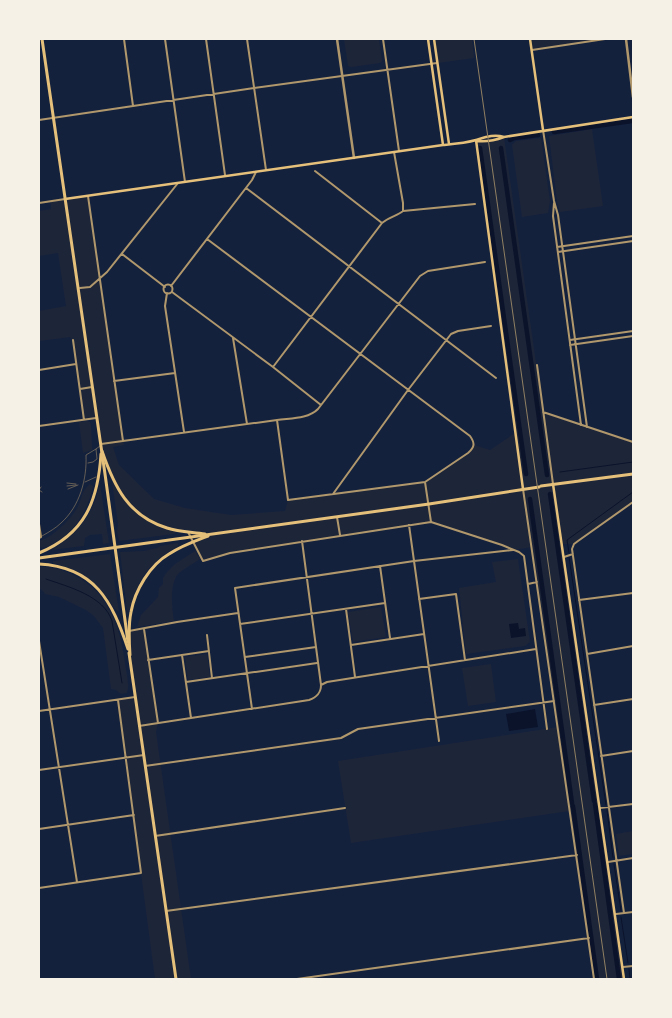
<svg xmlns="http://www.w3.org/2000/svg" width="672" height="1018" font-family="Overpass,sans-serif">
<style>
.green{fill:#1d2539}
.water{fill:#0b132b}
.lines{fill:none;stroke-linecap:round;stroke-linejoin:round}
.stream{stroke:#0b132b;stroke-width:1}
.canal{stroke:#0b132b;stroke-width:4.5}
.service{stroke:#b1986c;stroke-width:0.5}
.minor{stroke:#b1986c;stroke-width:2}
.tertiary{stroke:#b1986c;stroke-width:2.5}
.secondary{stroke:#e5c07b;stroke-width:2.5}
.primary{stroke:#e5c07b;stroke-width:3}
.trunk{stroke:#e5c07b;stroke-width:3}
.rail{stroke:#918062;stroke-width:1}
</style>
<rect width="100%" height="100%" fill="#14213d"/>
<path class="green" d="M344,39H379L382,61L380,63L351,67L348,66Z
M434,39H472L474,58L438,63Z
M530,39H605L532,50Z
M592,129L603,206L560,212L557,201L549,136Z
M482,137H504L543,412L633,442V502L574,544H563L624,979H594L570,811L351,843L338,761L558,727L532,547L513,550L502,545L431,522L230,553L203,561L188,532L156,524L133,508L117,489L102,451L96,418L84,420L72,340L70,337L39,341V311L66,306L58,253L39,256V211L51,209V201L88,196L124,445L113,447L119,465L154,499L185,508L231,515L285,511L288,500L425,482L468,453L474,445L490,450L515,433L476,140Z
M541,138L550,201L548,213L522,217L512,145L516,141Z
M87,421L90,422L91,425L92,448V450L83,453L79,422Z
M112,482C126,507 147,527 176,532L174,534L119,541L117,531L118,524Z
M90,484L93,486C88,510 75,532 53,544C48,546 44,549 39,547V541C42,540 46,538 50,536C59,530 75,515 79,504C83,495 81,492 90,484Z
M100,484L109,543L103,544L102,534L90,535L85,538L84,546L51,550C78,534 93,515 100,484Z
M178,543V546C148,564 138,578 129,612L127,610L120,552L144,551L157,548L161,546Z
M195,551L200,559C193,564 185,568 179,573C169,583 172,608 174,621L137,627L141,615L158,597L159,588L163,584V578L167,572L175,564Z
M110,554L119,612C112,608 110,600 104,594C90,577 73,569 53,563V561Z
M518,559L530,642L525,646L466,654L459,588L496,582L492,562Z
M39,567C49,566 59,569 69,573C107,589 120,624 125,663C126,672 130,684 127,693L121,694L116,690L111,689L103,628L94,616L86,610L59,597L45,594L42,590L39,589Z
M381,607L386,637L353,642L348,612Z
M144,629L158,723L156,732L191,979H155L118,700L136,697L130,655L128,631Z
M207,654L210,677L188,680L185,657Z
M491,664L496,702L468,706L462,668Z
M633,831V854L619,856L616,834Z"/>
<path class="water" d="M518,623L519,629L525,628L526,636L511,638L509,624Z
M535,709L538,727L509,731L506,714Z"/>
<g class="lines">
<path class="stream" d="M560,472L633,462
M569,553L567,540L633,492
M569,557L606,805
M46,579C69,587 104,596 112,621L122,683
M607,810L613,858
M614,864L621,911
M621,917L628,963
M629,969L630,979"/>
<path class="canal" d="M554,132L632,121
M510,140L514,138L538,135
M480,148L526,474
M501,148L547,475
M550,494L594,801
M530,499L572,803
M595,804L619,979
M573,806L597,979"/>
<path class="service" d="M88,463L93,462L97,459L96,449L100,446
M85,482L96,477
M67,483L76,484
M67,486L76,485
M68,489L78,485
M39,490L41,487
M39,490L42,492
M42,536C49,532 56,528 61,523C80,506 87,479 86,455L96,449"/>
<path class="minor" d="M124,39L133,106
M165,39L185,182
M206,39L225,175
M247,39L266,170
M383,39L399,151
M532,50L605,39
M39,120L254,88L437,63
M543,130L554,201L558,215L587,427
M394,152L403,203V211
M315,171L382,223
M246,188L496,378
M88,196L123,441
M39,203L65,199
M554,203L553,216L581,425
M207,239L470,436C475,443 475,447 468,453L425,482L288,500L277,420
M557,247L633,236
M558,252L633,241
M122,254L165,287
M163.5 289a4.5 4.5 0 1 1 9 0a4.5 4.5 0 1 1-9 0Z
M171,286L252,180L256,172
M80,288L90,287L107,272L178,183
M172,292L273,367L321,405
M167,293L165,306L184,432
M233,338L247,424
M73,340L84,420
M570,340L633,331
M570,345L633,336
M537,365L553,484
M273,367L382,223C389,217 397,216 403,211L475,204
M39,370L76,364
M114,381L175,373
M80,389L92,387
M543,412L633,442
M39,426L96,418
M101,444L277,420C291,418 308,419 318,409L420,276L428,271L485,262
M425,482L431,522
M523,489L594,979
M333,494L408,390L451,334L458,331L491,326
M337,517L340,535
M39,524L41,537L39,538
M409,525L439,741
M188,532L203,561L230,553L431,522L502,545L519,552L524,556L547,729
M564,557L573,554
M380,566L390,638
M528,584L537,582
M419,599L456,594L465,660
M579,600L633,593
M346,609L355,677
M240,624L385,603
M144,629L158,723
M129,631L177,622L238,613
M207,635L212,678
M39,641L77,882
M351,645L424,634
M587,654L633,646
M182,655L191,718
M245,657L316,647
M148,660L209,651
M186,682L317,663
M321,685L327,682L536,649
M594,705L633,699
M252,709L235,588L414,561L513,550
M39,711L135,697
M139,726L309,700C317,697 321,693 321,685L302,541
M601,756L633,751
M145,766L341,738L358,729L554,701
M39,770L144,755
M600,808L633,804
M39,829L134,815
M155,836L345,808
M608,862L633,858
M39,888L141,873L118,700
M166,911L577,855
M624,913L572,549L574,544L578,541L633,502
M616,914L633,912
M623,967L633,966
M297,979L589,938"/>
<path class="tertiary" d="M337,39L354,158
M626,39L633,97"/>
<path class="secondary" d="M428,39L443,145
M434,39L449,144
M530,39L543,130
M476,140L523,489
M477,141C486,142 496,140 504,137L633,117
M65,199L443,145C454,144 466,143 476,140C486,137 494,134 504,137
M553,484L624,979"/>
<path class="primary" d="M42,39L105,474L128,642
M129,653L176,979"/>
<path class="trunk" d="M102,451C114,486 128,516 167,528C179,532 192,532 205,534
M541,486L633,474
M39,553C85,534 98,501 101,454
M39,558L429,504L539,487
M39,564C95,567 112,601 128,649
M130,655C129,640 128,626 131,612C135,590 150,565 169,554C181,546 195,541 208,536"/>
<path class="rail" d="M474,39L607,979"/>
</g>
<rect width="672" height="1018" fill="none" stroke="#f6f1e7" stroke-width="80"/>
</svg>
